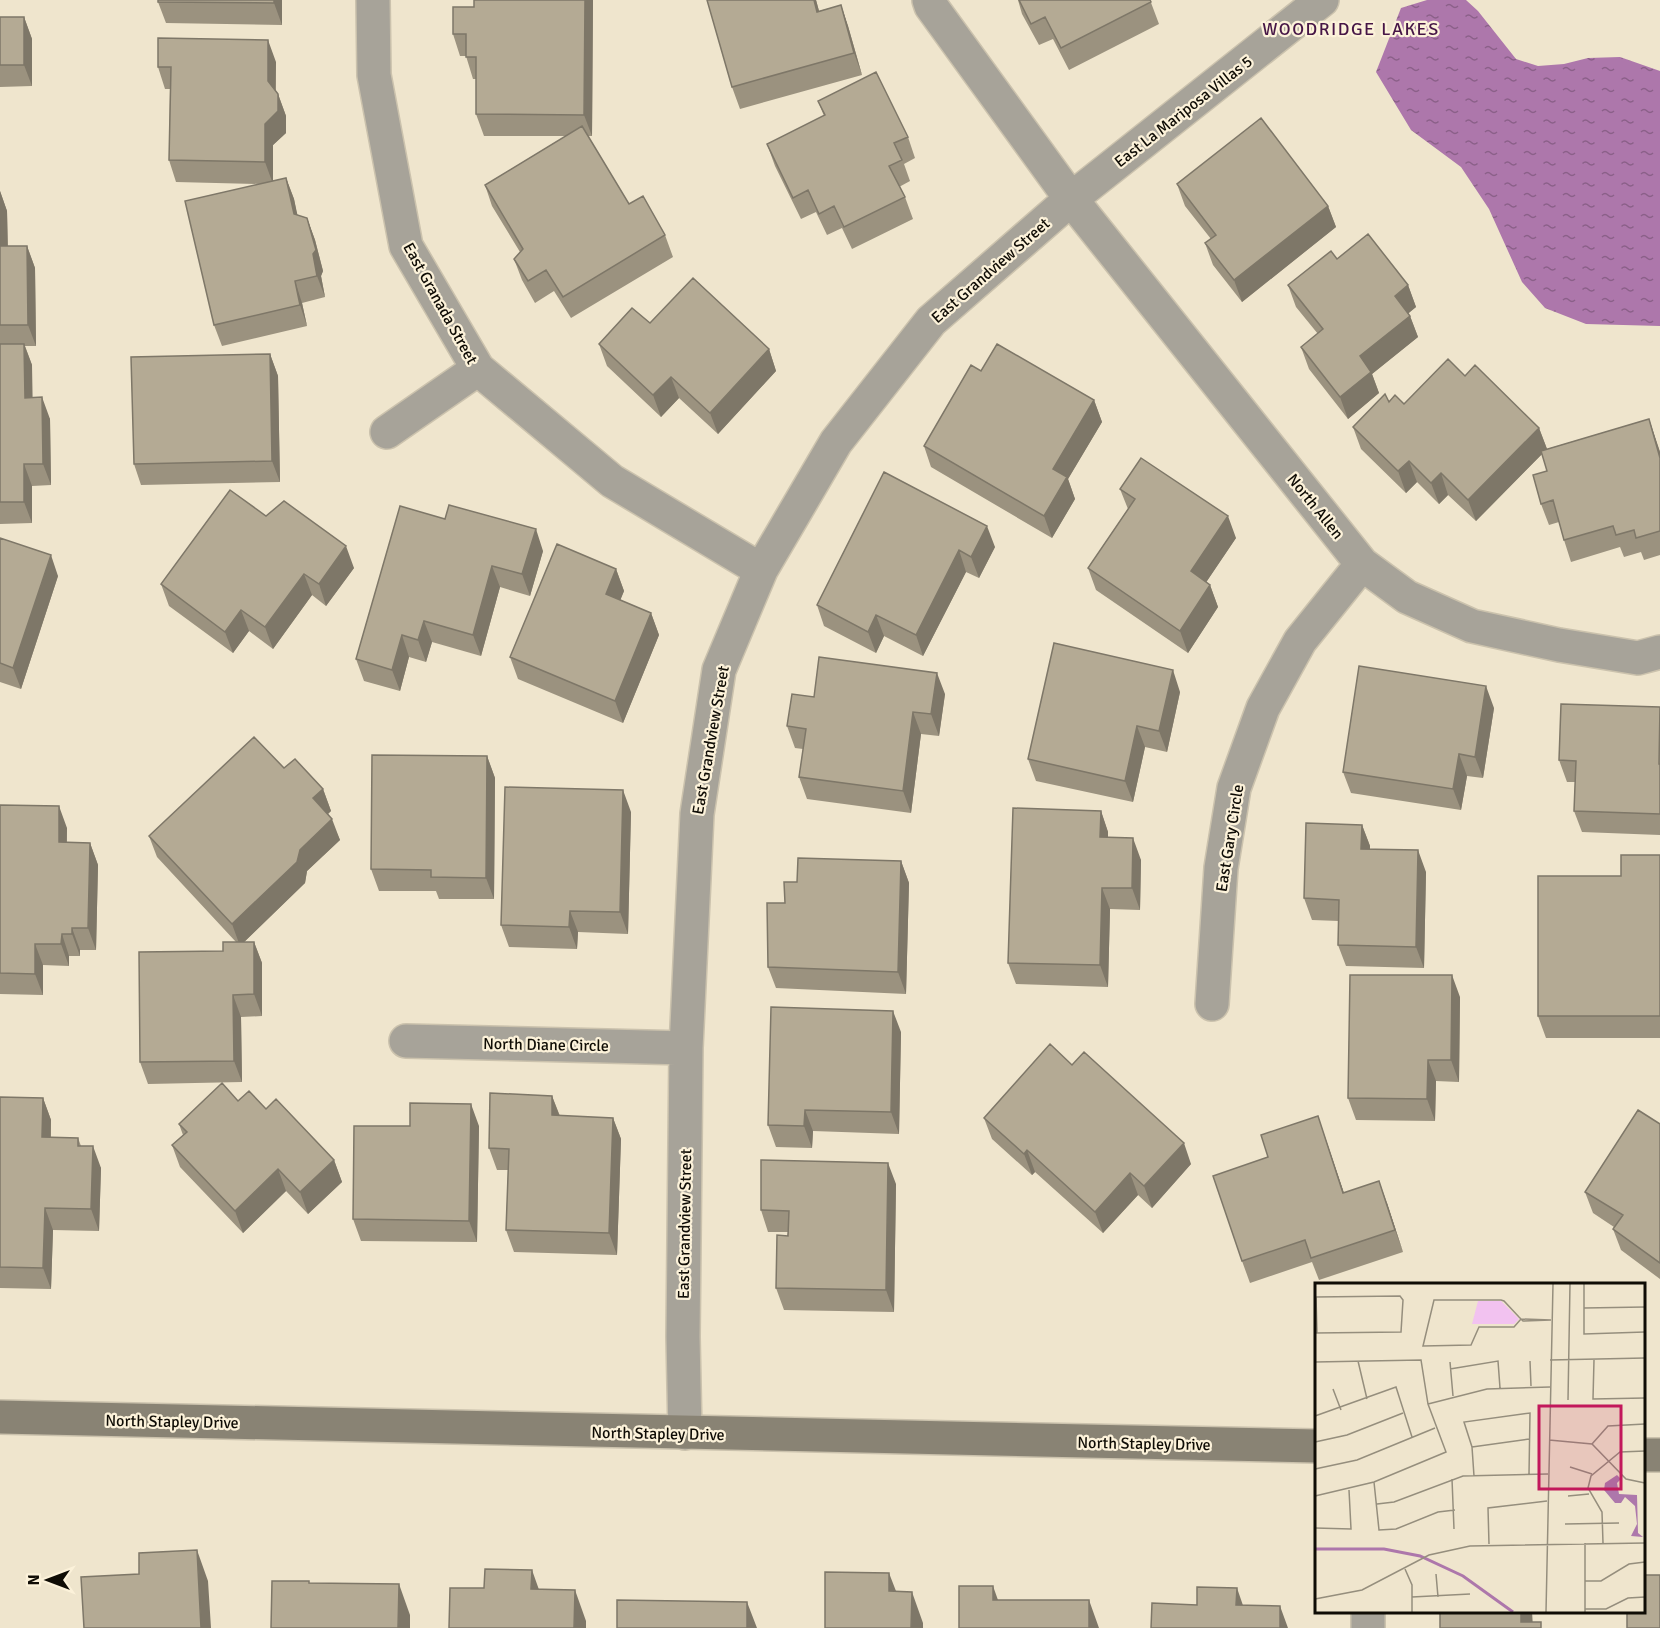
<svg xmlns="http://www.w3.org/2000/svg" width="1660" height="1628" font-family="Signika,sans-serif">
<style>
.water{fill:url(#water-ripples)}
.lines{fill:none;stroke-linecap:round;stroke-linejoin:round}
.minor-casing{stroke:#cbc2ad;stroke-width:36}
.secondary-casing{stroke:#cbc2ad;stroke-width:36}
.minor{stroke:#a7a399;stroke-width:33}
.secondary{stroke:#898374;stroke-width:33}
.wall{fill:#9b927f}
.shaded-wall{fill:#7e7768}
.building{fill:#b4aa94;stroke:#7e7768;stroke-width:1.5}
.labels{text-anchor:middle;stroke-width:4.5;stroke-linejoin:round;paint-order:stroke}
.street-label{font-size:16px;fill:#0f0c05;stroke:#fcf2da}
.neighbourhood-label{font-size:18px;letter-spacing:1.5px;fill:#461646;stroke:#fcf2da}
.inset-river{fill:none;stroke:#ad77ab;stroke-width:3}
.inset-road{fill:none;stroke:#958e7d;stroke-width:1.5}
.view{fill:#c2185b;fill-opacity:0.15;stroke:#c2185b;stroke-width:3}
.inset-edge{fill:none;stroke:#0f0c05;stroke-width:3}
</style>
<defs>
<pattern id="water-ripples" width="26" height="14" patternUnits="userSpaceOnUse" patternTransform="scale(1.5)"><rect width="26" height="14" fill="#ad77ab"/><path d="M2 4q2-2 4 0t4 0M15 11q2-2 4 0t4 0" fill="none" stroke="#8b6089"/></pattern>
</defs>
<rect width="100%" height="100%" fill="#efe5cd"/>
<path class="water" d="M1427,0H1466L1478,11L1516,59L1538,66L1564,64L1588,58L1620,57L1660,71V326L1586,324L1545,308L1522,282L1489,209L1461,167L1411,130L1376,72L1401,8Z"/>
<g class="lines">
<defs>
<path id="minor" d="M373,0L374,75L406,246L478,369L612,481L761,570
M929,0L931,6L1071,199L1362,564L1407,597L1472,626L1559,645L1638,658L1660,652
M387,432L478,369
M1212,1004L1221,868L1234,788L1263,708L1300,641L1362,564
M406,1041L686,1048
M685,1433L683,1337L686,1048L697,814L719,670L761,570L836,442L931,321L1071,199L1322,0
M1368,1612V1628"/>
<path id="secondary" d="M0,1417L1316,1446
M1644,1455H1660"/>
</defs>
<use href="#minor" class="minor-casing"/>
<use href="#secondary" class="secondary-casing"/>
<use href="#minor" class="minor"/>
<use href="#secondary" class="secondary"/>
</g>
<path class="wall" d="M282,0V25L166,23L158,2Z
M474,0H593L592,136H588L629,204L665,235L673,257L571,318L554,291L535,303L522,280L514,259L520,252L492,206L485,185L566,136H484L476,114V79H473L466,56H460L453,34L474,7Z
M707,0H816L819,11L841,5L848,26L862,75L740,109L732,87Z
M1018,0H1150L1159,24L1069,70L1053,39L1039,45L1022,14Z
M0,17H24L32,39V86L0,87Z
M276,62V91L278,94L286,116V133L273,145V181L286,178L294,199L297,215L307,218L315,240L323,271L321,276L325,297L302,303L307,326L222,346L214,325L260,184L176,182L169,160L170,89H165L158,67Z
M818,101L908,137L915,158L904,164L910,181L899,187L905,197L913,219L852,249L842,228L827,235L816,212L801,219L775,166L767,144L824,116Z
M1177,184L1328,206L1336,227L1242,302L1213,265L1205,243L1211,239L1185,206Z
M0,191L7,211L8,246H27L35,268L36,346H25L32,365V398L50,419L51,485L32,486V523L0,524Z
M1337,259L1408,285L1416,307L1408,313L1410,316L1418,337L1372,374L1379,393L1348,419L1309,369L1301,347L1318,334L1296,307L1288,285Z
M650,323L769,349L776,371L718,434L679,398L661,417L607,366L599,344Z
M270,354L278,376L280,482L141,485L134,464Z
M981,371L1094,400L1102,422L1068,479L1075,499L1052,538L931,467L924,446Z
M1465,376L1539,428L1547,449L1649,419L1660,452V555L1644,560L1641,552L1624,557L1620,547L1571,562L1564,540L1559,522L1549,525L1541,504L1547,471L1542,454L1476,521L1448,495L1439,504L1417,482L1406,493L1361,449L1353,427L1389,402L1404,404Z
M884,472L995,547L979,578L966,572L923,656L884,636L876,653L824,626L817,605Z
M1120,489L1236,538L1206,582L1210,585L1218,607L1188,653L1096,590L1088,568L1128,509Z
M400,506L543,551L530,596L500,587L481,656L432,642L426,662L409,657L400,691L364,681L356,659Z
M266,516L354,568L326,606L312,595L273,649L249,631L233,653L169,606L161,584Z
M0,538L58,576L21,689L0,682Z
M616,569L624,591L620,600L651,613L659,635L623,723L518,679L510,657Z
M1180,692L1167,752L1145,747L1133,802L1036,781L1028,759Z
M945,694L939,736L921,734L911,813L807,799L799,777L803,749L795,748L787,726L814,697Z
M1660,707V835L1582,832L1574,811L1575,782H1567L1559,760Z
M1494,708L1483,778L1467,776L1461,810L1351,793L1343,772Z
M487,756L495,778L494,899H439L436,891H379L371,869Z
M284,768L323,789L331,811L328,814L340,840L307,871L305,883L244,942H254L262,963V1016L241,1017L242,1082L148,1084L140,1062L223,951L236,942L157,857L149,836Z
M0,805L67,828V842L90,843L98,865L96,950H80V956H69V966L43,965V995L0,994Z
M1101,811L1108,832V838L1141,860L1140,910L1110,909L1108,987L1016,984L1008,963Z
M631,812L628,934L578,932L577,949L509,947L501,925Z
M1362,825L1370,846V849L1426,872L1424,968L1346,966L1338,945L1339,921L1312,920L1304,898Z
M1660,855V1038H1546L1538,1016L1621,876Z
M901,861L909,883L906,994L776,988L768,967L785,903L797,882Z
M1460,997L1459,1082L1436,1081L1435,1121L1356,1120L1348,1098Z
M901,1032L899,1134L813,1131L812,1148L776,1147L768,1125Z
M552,1096L560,1116L613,1118L621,1139L617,1255L514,1252L506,1230L508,1170H497L489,1148Z
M0,1097L43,1098L51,1120V1137L78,1138L81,1146L101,1168L99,1231L53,1230L51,1289L0,1288Z
M238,1101L266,1109L334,1160L342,1182L308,1214L286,1191L243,1233L180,1167L172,1145L183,1135L179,1124Z
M984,1118L1191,1164L1152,1208L1138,1195L1103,1233L1035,1172L1032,1175L992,1139Z
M1660,1124V1279L1621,1250L1613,1229L1614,1227L1593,1213L1585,1192Z
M410,1126H479L477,1242L361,1241L353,1219Z
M1325,1137L1344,1193L1387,1203L1403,1252L1319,1280L1312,1262L1250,1283L1242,1261Z
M896,1184L894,1312L784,1310L776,1288L788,1232H768L761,1210Z"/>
<path class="shaded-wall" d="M274,0H282V25L274,3Z
M585,0H593L592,136L584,115Z
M814,0H816L825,33L817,12Z
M841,5L848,26L862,75L854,53Z
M24,17L32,39V86L24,65Z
M268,40L276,62L275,103L268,81Z
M278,94L286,116V133L273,145V184L265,162V124Z
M286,178L294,199L302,236L294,214Z
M0,191L7,211L8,268L0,246Z
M1328,206L1336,227L1242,302L1234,280Z
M307,218L315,240L323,271L321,276L325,297L317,276Z
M27,246L35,268L36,346L28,325Z
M295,281L302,303L307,326L300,305Z
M1408,285L1416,307L1403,318L1395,296Z
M1410,316L1418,337L1372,374L1379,393L1348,419L1340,397L1360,356Z
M24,344L32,365L33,420L25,398Z
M769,349L776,371L718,434L710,413Z
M270,354L278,376L280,482L272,461Z
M671,377L679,398L661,417L653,395Z
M42,397L50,419L51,485L43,464Z
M1094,400L1102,422L1068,479L1075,499L1052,538L1044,516L1053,469Z
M1649,419L1660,452V458Z
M1539,428L1547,449L1476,521L1468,500Z
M1409,461L1417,482L1406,493L1398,471Z
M24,464L32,486V523L24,502Z
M1441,473L1448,495L1439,504L1431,483Z
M1228,516L1236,538L1199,593L1191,571Z
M987,526L995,547L979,578L971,557Z
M536,529L543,551L530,596L522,574Z
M346,546L354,568L326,606L319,584Z
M959,550L966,572L923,656L916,635Z
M51,555L58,576L21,689L13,668Z
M492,566L500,587L481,656L473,635Z
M616,569L624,591L614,616L606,594Z
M304,574L312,595L273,649L265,627Z
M1210,585L1218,607L1188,653L1180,631Z
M241,610L249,631L233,653L225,632Z
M651,613L659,635L623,723L615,701Z
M876,615L884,636L876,653L868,632Z
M424,621L432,642L426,662L418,640Z
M402,635L409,657L400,691L392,670Z
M1173,670L1180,692L1167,752L1159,731Z
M937,673L945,694L939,736L931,714Z
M1486,686L1494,708L1483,778L1475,757Z
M913,712L921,734L911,813L903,791Z
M1137,726L1145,747L1133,802L1125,781Z
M1459,754L1467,776L1461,810L1453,789Z
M487,756L495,778L494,899L486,878Z
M323,789L331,811L321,820L313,798Z
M623,790L631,812L628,934L620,912Z
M59,806L67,828L66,863L59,842Z
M1101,811L1108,832V859L1100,837Z
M332,819L340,840L307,871L305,883L240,946L232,924L300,850Z
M1362,825L1370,846L1369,871L1361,849Z
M1133,838L1141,860L1140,910L1132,888Z
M90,843L98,865L96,950L88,928Z
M1418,850L1426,872L1424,968L1416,947Z
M901,861L909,883L906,994L898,972Z
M1102,888L1110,909L1108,987L1100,965Z
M570,911L578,932L577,949L569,927Z
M72,928L80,950V956L72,934Z
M62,934L69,956V966L61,944Z
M254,942L262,963V1016L254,994Z
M35,944L43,965V995L35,974Z
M1452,975L1460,997L1459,1082L1451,1060Z
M233,995L241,1017L242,1082L234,1061Z
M893,1011L901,1032L899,1134L891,1112Z
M1428,1060L1436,1081L1435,1121L1427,1099Z
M552,1096L560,1117L552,1115Z
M43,1098L51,1120L50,1159L42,1137Z
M471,1104L479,1126L477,1242L469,1221Z
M805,1110L813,1131L812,1148L804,1126Z
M1318,1116L1325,1137L1351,1214L1343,1193Z
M613,1118L621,1139L617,1255L609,1233Z
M1184,1143L1191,1164L1152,1208L1144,1186Z
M93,1146L101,1168L99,1231L91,1209Z
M1027,1150L1035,1172L1032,1175L1024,1154Z
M334,1160L342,1182L308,1214L300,1192Z
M888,1163L896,1184L894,1312L886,1290Z
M278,1169L286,1191L243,1233L235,1211Z
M1130,1173L1138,1195L1103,1233L1095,1212Z
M1379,1181L1387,1203L1403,1252L1395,1230Z
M45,1208L53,1230L51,1289L43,1268Z
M197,1550L208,1581L211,1628H201Z
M532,1570L543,1601L531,1589Z
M889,1573L901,1604L889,1591Z
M399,1584L410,1615V1628H398Z
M993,1586L1004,1617L993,1600Z
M1237,1588L1248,1620L1236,1605Z
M575,1590L586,1621V1628H574Z
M912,1592L923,1623V1628H911Z
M1089,1600L1099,1628H1089Z
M747,1602L757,1628H747Z
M1280,1606L1288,1628H1280Z
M1521,1611H1532L1533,1628L1521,1622Z"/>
<path class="building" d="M158,0H274V3L158,2Z
M474,0H585L584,115L476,114V57H466V34H453V7H474Z
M707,0H814L817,12L841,5L854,53L732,87Z
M1019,0H1150L1151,2L1061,48L1045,17L1031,24Z
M0,17H24V65H0Z
M158,38L268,40V81L278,94V111L265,124V162L169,160L171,67H158Z
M876,72L908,137L894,143L902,160L889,166L905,197L844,227L834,206L819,214L808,190L793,198L767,144L825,115L818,101Z
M1261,118L1328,206L1234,280L1205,243L1216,235L1177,184Z
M582,126L629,204L643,196L665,235L563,297L546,270L528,281L514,259L523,249L485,185Z
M286,178L294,214L307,218L316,250L313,254L317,276L295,281L300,305L214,325L185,201Z
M0,218V246H27L28,325H0Z
M1368,234L1408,285L1395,296L1410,316L1360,356L1371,372L1340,397L1301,347L1323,329L1288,285L1331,251L1337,259Z
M693,278L769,349L710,413L671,377L653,395L599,344L632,308L650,323Z
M0,344H24L25,398L42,397L43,464H24V502H0Z
M997,344L1094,400L1053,469L1067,477L1044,516L924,446L971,365L981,371Z
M270,354L272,461L134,464L131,357Z
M1448,359L1465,376L1475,365L1539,428L1468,500L1441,473L1431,483L1409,461L1398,471L1353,427L1385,394L1389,402L1395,395L1404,404Z
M1649,419L1660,458V531L1636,538L1634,530L1616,535L1613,526L1564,540L1553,500L1541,504L1533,475L1547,471L1541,451Z
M1141,458L1228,516L1191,571L1210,585L1180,631L1088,568L1135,499L1120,489Z
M884,472L987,526L971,557L959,550L916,635L876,615L868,632L817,605Z
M230,490L266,516L284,501L346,546L319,584L304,574L265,627L241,610L225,632L161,584Z
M449,505L536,529L522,574L492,566L473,635L424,621L418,640L402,635L392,670L356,659L400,506L445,519Z
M0,538L51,555L13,668L0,663Z
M557,544L616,569L606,594L651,613L615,701L510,657Z
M1054,643L1173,670L1159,731L1137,726L1125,781L1028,759Z
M819,657L937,673L931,714L913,712L903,791L799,777L806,729L787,726L792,694L814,697Z
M1359,666L1486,686L1475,757L1459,754L1453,789L1343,772Z
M1561,704L1660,707L1659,764H1660V814L1574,811L1576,761L1559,760Z
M254,737L284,768L295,759L323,789L313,798L332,819L300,850L297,862L232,924L149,836Z
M372,755L487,756L486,878L431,877V870L371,869Z
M505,787L623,790L620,912L570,911L569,927L501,925Z
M0,805L59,806V842L90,843L88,928H72V934H62L61,944H35V974L0,973Z
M1013,808L1101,811L1100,837L1133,838L1132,888H1102L1100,965L1008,963Z
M1306,823L1362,825L1361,849L1418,850L1416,947L1338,945L1339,900L1304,898Z
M1621,855H1660V1016H1538V876H1621Z
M798,858L901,861L898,972L768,967L767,903H785L784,882H797Z
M223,942H254V994L233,995L234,1061L140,1062L139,952L223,951Z
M1350,975H1452L1451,1060H1428L1427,1099L1348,1098Z
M771,1007L893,1011L891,1112L805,1110L804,1126L768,1125Z
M1050,1044L1072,1065L1084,1052L1184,1143L1144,1186L1130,1173L1095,1212L1027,1150L1024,1154L984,1118Z
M222,1083L238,1101L249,1091L266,1109L276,1099L334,1160L300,1192L278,1169L235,1211L172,1145L187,1132L179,1124Z
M490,1093L552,1096V1115L613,1118L609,1233L506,1230L509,1149L489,1148Z
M0,1097L43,1098L42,1137L78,1138V1146H93L91,1209L45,1208L43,1268L0,1267Z
M410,1103L471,1104L469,1221L353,1219L354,1126H410Z
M1638,1110L1660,1124V1263L1613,1229L1623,1215L1585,1192Z
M1318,1116L1343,1193L1379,1181L1395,1230L1311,1258L1305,1240L1242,1261L1213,1176L1268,1157L1261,1135Z
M761,1160L888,1163L886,1290L776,1288L777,1235L788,1236L789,1211L761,1210Z
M197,1550L201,1628H84L81,1577L139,1574V1553Z
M485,1569L532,1570L531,1589L575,1590L574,1628H449L450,1588H484Z
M825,1572L889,1573V1591L912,1592L911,1628H825Z
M1644,1575H1660V1628H1627V1611H1644Z
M272,1581H309V1583L399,1584L398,1628H271Z
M959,1586H993V1600H1089V1628H959Z
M1197,1587L1237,1588L1236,1605L1280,1606V1628H1151L1152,1603L1197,1605Z
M617,1600L747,1602V1628H617Z
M1440,1611H1521V1622H1541V1628H1440Z"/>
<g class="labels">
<g class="street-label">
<text transform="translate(1183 111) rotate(-38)" y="6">East La Mariposa Villas 5</text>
<text transform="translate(990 270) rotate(-41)" y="6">East Grandview Street</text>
<text transform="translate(441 303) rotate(61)" y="6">East Granada Street</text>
<text transform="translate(1316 506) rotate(51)" y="6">North Allen</text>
<text transform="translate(710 740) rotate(-80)" y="6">East Grandview Street</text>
<text transform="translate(1229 838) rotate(-81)" y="6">East Gary Circle</text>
<text transform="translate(546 1044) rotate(1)" y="6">North Diane Circle</text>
<text transform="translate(684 1224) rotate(-89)" y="6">East Grandview Street</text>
<text transform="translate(172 1421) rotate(1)" y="6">North Stapley Drive</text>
<text transform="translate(658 1433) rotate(1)" y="6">North Stapley Drive</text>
<text transform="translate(1144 1443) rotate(1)" y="6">North Stapley Drive</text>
</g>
<g class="neighbourhood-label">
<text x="1351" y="35">WOODRIDGE LAKES</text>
</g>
</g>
<g transform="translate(1315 1283)">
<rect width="330" height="330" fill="#efe5cd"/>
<path d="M163,18H186L204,36L199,41H157Z" fill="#f2c2f0"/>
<path d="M302,192L306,196L302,200L304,211L322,212L323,250L328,254L316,253L322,241L320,223L310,214L306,220H300L289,207L290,200Z" fill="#ad77ab"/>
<path class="inset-river" d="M0,266H69L105,273L148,293L198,329"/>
<path class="inset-road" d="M269,1V51L330,49M0,14L85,13L88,17L86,49L0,50M1,14L2,50M269,25L330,24M236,37L206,36L199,44H164L156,62L108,63L119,17H186L189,18L204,34L208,38L236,37M235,77L330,75M279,77L278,116L330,115M43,78L52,116M215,78L216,103M0,79L106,77L113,121L131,169L59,199L0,213M135,79L138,113M135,86L183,78L185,105M18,106L26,127M253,117L255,1M113,121L172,106L235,104M0,133L81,104L97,154M234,157L277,161L311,196L330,200M0,159L32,152L88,130M277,161L293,143L330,141M157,164L214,156M255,184L277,191M0,186L42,177L120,145M159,193L157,164L149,139L215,130L214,191M137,196L139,246M59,199L64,247L81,246L123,229L140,227M253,213L274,211M62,221L79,219L148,193L233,191M250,241L304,240M0,245L36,246L34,207M270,260V329M288,260L287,229L273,205L276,193L305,169L330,168M174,261L173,225L232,218M90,286L97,302V329M121,291L123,314M270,298H286L314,281L330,279M97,314L155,311M0,316L47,307L114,272L155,263L330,260M270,326H291L313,315L330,314M231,329L238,1"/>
<path class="view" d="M224,123H306V206H224Z"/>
<rect width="330" height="330" class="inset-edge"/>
</g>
<g transform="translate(48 1580) rotate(270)" stroke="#fcf2da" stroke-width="4.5" paint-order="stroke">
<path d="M0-4.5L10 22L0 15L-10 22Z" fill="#0f0c05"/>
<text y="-9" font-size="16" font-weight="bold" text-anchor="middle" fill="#0f0c05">N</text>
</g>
</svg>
